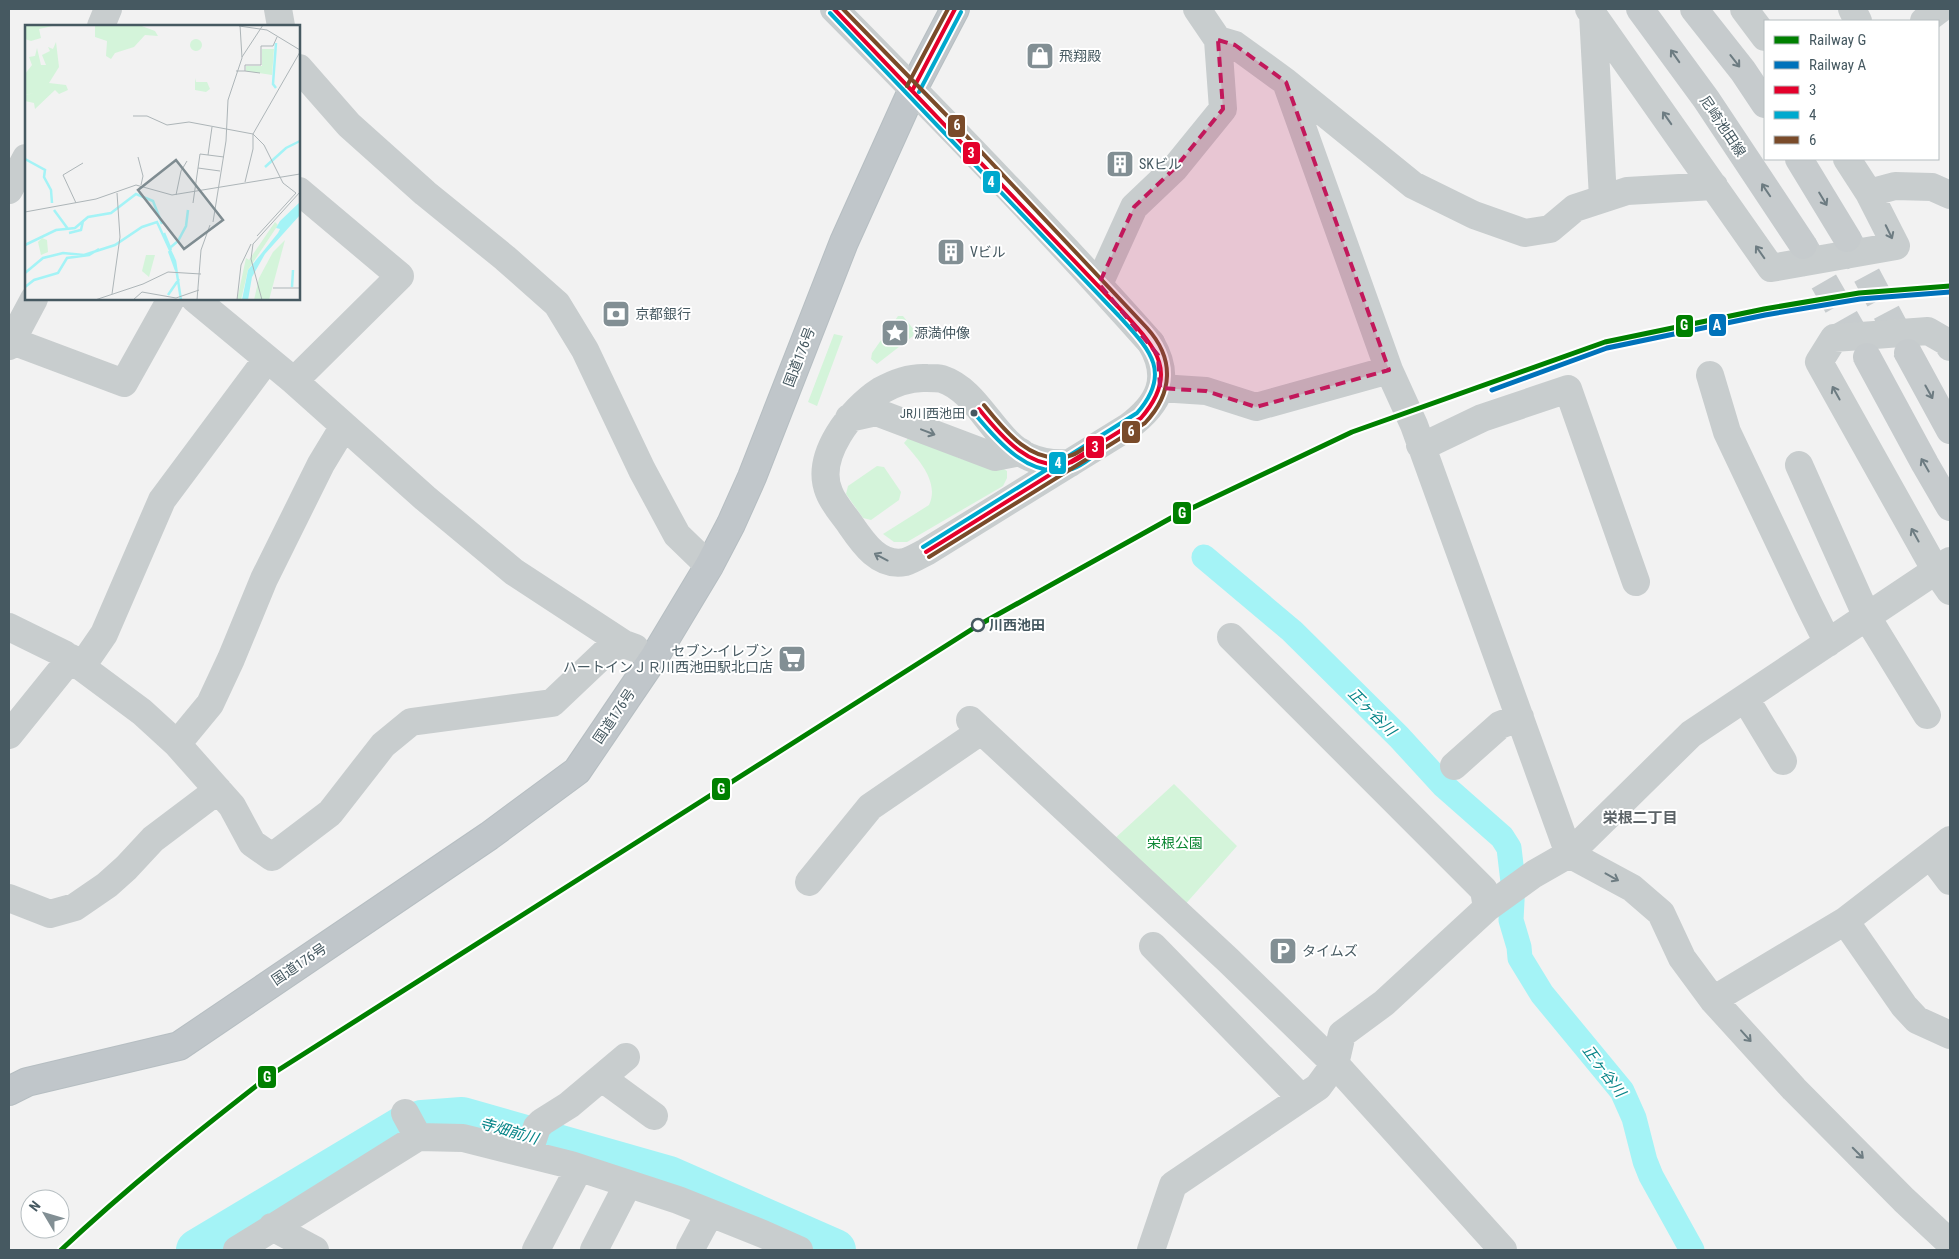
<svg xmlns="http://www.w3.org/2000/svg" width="1959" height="1259" font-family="'Roboto Condensed','Noto Sans JP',sans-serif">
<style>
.green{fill:#d4f4da}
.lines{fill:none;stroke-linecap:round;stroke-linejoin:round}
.canal{stroke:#a4f3f6;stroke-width:25}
.river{stroke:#a4f3f6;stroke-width:42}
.primary-tunnel{stroke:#c7ccce;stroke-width:28;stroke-dasharray:28 14;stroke-linecap:butt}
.trunk-casing{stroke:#b6bec2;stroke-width:30}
.minor{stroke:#c8cdce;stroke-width:28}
.tertiary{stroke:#c8cdce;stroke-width:28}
.primary{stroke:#c6cbcd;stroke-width:28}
.trunk{stroke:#c0c6ca;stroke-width:28}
.bus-1-casing{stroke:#fff;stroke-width:8}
.bus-2-casing{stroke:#fff;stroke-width:8}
.bus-3-casing{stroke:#fff;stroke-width:8}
.bus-1{stroke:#e4002b;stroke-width:4}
.bus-2{stroke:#00a9ce;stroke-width:4}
.bus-3{stroke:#7a4b2a;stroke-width:4}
.rail-1-casing{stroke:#fff;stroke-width:9}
.rail-2-casing{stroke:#fff;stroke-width:9}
.rail-1{stroke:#008000;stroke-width:5}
.rail-2{stroke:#0072ba;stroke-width:5}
.oneway{stroke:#6c7b81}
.oneway2{stroke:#6d7c82}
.marked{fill:#c2185b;fill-opacity:0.2;stroke:#c2185b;stroke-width:4;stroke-dasharray:10 6;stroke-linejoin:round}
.bus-dot{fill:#465961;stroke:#fff;stroke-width:2}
.stop-dot{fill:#fff;stroke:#465961;stroke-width:2.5}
.labels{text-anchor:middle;stroke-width:4;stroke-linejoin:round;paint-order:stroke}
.bus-label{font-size:13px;fill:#465961;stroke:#fff;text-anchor:end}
.poi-label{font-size:14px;fill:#465961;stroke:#fff;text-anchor:start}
.street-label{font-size:14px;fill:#465961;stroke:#fff}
.stop-label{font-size:14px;font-weight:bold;fill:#465961;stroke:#fff;text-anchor:start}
.park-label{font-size:14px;fill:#0c8733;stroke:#fff}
.water-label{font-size:15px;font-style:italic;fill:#058487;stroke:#fff}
.neighbourhood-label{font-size:15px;font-weight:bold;fill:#5c6367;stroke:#fff}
.inset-river{fill:none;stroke:#a4f3f6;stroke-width:2.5}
.inset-road{fill:none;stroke:#adb5b8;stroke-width:1}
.view{fill:#7f8c91;fill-opacity:0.15;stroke:#7f8c91;stroke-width:2.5}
.inset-edge{fill:none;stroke:#465961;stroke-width:2.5}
.line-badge{stroke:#fff;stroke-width:2}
.badge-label{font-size:14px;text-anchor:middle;font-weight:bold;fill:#fff}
</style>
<rect width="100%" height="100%" fill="#f2f2f2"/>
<path class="green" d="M898,316H903L914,330L913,336L877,364L871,359L872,353Z
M834,334L843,336L817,406L808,402Z
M910,436L961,459L999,466L1007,471V478L1003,486L907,542H894L883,534L929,505C940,482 918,459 904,443Z
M877,466L884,467L901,492L899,500L871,520L863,518L846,494L848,486Z
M1174,784L1237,846L1182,908L1112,841Z"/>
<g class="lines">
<path class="canal" d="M1204,557L1292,631L1399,737L1443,785L1502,837L1509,848L1513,882L1511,920L1519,947L1520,958L1542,994L1622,1091L1634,1118L1645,1161L1651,1176L1692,1250"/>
<path class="river" d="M197,1250L401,1128L422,1121L462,1118L669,1177L835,1250"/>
<path class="primary-tunnel" d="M1847,238L1908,353
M1803,245L1866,355"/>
<defs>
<path id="trunk" d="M9,1091L27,1082L179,1046L489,836L577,771L655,656L709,566L731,524L752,477L844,242L913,89L955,9"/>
</defs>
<use href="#trunk" class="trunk-casing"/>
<path class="minor" d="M1589,9L1771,268L1896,246L1869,193L1847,159
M1744,9L1765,37
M1852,9L1858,21
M1593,14L1603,198
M1924,21L1940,9
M101,26L108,9
M1286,82L1413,185L1474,215L1525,233L1550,229L1575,208L1627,191L1714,186
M9,190L26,158
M1869,193L1895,186L1932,187L1950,195
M1099,284L1134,207L1175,168L1223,109L1218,40L1197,9
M195,299L294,381L425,498L514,572L624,644L635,648
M12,341L124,383L171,299
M9,346L34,299
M1950,347L1947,342L1928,331L1834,338L1819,362L1936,571L1950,591
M1389,370L1414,425L1569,854L1632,888L1661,913L1682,958L1713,1000L1794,1089L1904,1200L1950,1243
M1710,375L1727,432L1809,605L1828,643
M294,381L400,276L299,191
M1160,388L1206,391L1256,407L1389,370L1286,82L1235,45L1218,40
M849,418L876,412L995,457L1021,452
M1420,445L1434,441L1482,418L1568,389L1636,582
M1070,463C1056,464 1042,463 1029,457C994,442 979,391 942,379C938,378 932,378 927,378C911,377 894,383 880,391C852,409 814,456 829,492C833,503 843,514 850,524C863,543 879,567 905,562C912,560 920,555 926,552L1128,427C1159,404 1172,379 1151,343
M1799,465L1867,617L1927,715
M9,627L64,654L142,712L177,744L232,806L252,843L272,857L330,813L383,745L411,722L552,703L609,649L624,644
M1231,637L1484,890L1487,908
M82,666L104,634L162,500L267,359
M1745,698L1783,761
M970,720L1228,960L1335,1064L1503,1250
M9,735L71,658
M177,744L210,704L231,659L264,579L321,464L344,426
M1454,766L1500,725L1520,717
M1931,856L1950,881
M809,882L870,807L981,731
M9,898L50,914L75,907L107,885L126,868L153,839L218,790
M1845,921L1904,1006L1917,1020L1950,1035
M1153,946L1301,1098
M1713,1000L1845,921L1950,840
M602,1078L654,1116
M405,1113L418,1137
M528,1154L537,1127L542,1122L569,1105L626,1057
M272,1227L315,1250
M237,1250L418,1137L463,1138L571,1165L678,1200L763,1234L799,1250
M536,1250L579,1168
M594,1250L628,1184
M690,1250L710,1213
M1151,1250L1173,1185L1318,1087L1335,1064L1342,1034L1384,1003L1487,908L1534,874L1569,854L1691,734L1950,561"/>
<path class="tertiary" d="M278,9L281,26
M834,9C942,118 1049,228 1151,343
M299,68L349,125L425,193L505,258L557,304L585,350L642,470L677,535L709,566"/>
<path class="primary" d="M1640,9L1706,99L1803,245
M1694,9L1743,71L1765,104
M1799,159L1847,238
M1908,353L1950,430
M1867,357L1925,464L1950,507"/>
<use href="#trunk" class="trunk"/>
<defs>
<path id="bus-1" d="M834,9L1123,312C1156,348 1180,373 1141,418L926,552
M913,89L955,9
M979,409C1000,435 1033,475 1072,462C1079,459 1085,454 1092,450"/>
<path id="bus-2" d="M830,13L1119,316C1149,349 1173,372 1137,413L923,547
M919,92L961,12
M974,413C998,442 1030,480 1072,469C1081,466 1088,460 1095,455"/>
<path id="bus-3" d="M843,9L957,126L1147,328C1175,359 1173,393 1145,423L929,557
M907,86L948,9
M984,405C1004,430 1032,466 1069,456C1076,455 1082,449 1089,445"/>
</defs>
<use href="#bus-1" class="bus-1-casing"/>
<use href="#bus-2" class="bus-2-casing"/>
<use href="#bus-3" class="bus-3-casing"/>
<use href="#bus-1" class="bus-1"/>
<use href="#bus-2" class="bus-2"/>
<use href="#bus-3" class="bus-3"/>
<defs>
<path id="rail-1" d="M61,1250C127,1188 197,1132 269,1076L977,626L1171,518L1352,432L1605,342L1764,309L1859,293L1950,286"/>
<path id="rail-2" d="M1492,390L1607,348L1765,315L1860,299L1950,292"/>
</defs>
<use href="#rail-1" class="rail-1-casing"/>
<use href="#rail-2" class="rail-2-casing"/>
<use href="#rail-1" class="rail-1"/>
<use href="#rail-2" class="rail-2"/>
</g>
<defs><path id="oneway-shaft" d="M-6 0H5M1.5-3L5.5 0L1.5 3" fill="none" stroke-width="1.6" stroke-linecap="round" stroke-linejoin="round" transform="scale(1.25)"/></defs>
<g class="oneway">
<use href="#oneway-shaft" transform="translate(1675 56) rotate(-125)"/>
<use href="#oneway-shaft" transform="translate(1735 61) rotate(52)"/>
<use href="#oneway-shaft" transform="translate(1766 190) rotate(-124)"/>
<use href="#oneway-shaft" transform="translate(1823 199) rotate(59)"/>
<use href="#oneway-shaft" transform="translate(1929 392) rotate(61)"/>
<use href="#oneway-shaft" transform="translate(1925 465) rotate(-120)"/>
</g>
<g class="oneway2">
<use href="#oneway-shaft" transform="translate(1667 118) rotate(-125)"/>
<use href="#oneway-shaft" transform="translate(1889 232) rotate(64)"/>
<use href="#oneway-shaft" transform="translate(1760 252) rotate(-125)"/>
<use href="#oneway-shaft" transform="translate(1836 393) rotate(-119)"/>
<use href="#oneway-shaft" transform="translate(928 432) rotate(21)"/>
<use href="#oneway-shaft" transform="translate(1915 535) rotate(-119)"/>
<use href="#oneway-shaft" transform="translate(881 557) rotate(-152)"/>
<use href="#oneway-shaft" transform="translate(1612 877) rotate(29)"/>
<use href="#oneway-shaft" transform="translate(1746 1036) rotate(48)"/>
<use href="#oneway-shaft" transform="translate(1858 1153) rotate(45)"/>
</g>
<path class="marked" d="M1218,40L1235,45L1286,82L1389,370L1256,407L1206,391L1160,388L1158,355L1099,284L1134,207L1175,168L1223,109Z"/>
<defs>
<symbol id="shop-square" viewBox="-11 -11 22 22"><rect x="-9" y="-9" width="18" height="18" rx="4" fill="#828f94" stroke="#fff"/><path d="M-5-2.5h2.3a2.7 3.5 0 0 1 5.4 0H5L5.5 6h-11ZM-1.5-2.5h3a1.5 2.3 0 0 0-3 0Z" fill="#fff"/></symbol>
<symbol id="building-square" viewBox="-11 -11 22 22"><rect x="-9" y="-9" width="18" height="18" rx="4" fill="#828f94" stroke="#fff"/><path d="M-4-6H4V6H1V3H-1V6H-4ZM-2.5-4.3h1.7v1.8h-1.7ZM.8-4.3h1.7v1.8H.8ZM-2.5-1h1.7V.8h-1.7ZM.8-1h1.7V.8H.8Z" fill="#fff"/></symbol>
<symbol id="bank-square" viewBox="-11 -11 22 22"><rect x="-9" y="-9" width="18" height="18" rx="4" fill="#828f94" stroke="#fff"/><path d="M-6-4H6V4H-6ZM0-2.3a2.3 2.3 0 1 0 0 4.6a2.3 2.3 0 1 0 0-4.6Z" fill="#fff"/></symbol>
<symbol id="sight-square" viewBox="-11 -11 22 22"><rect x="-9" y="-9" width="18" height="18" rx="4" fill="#828f94" stroke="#fff"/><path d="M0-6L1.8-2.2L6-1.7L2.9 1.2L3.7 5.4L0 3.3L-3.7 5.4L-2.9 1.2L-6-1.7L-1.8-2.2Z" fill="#fff"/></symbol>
<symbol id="supermarket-square" viewBox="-11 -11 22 22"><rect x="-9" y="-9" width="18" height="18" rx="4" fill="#828f94" stroke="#fff"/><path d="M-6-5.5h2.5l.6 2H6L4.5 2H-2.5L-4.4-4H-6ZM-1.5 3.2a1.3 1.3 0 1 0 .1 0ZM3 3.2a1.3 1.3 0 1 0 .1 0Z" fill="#fff"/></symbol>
<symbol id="parking-square" viewBox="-11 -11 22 22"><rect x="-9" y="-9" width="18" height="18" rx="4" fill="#828f94" stroke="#fff"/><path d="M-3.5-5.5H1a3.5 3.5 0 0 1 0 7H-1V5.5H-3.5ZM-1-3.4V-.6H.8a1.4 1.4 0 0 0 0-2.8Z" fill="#fff"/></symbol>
</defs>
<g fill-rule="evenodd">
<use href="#shop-square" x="1024" y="40" width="32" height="32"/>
<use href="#building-square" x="1104" y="148" width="32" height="32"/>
<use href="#building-square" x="935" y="236" width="32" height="32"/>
<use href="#bank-square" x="600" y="298" width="32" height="32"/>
<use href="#sight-square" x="879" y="317" width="32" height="32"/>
<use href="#supermarket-square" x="776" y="643" width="32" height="32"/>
<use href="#parking-square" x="1267" y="935" width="32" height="32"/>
</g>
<circle class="bus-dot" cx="974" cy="413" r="4.5"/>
<circle class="stop-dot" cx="978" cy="625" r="6"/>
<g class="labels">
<g class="bus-label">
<text x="965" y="418">JR川西池田</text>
</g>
<g class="poi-label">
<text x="1059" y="61">飛翔殿</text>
<text x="1139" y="169">SKビル</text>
<text x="970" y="257">Vビル</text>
<text x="635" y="319">京都銀行</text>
<text x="914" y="338">源満仲像</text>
<text x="773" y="656" text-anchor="end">セブン-イレブン<tspan x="773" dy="16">ハートインＪＲ川西池田駅北口店</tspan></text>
<text x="1302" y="956">タイムズ</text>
</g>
<g class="street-label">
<text transform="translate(1723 126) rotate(56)" y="5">尼崎池田線</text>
<text transform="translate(799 357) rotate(-69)" y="5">国道176号</text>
<text transform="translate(614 716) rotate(-56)" y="5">国道176号</text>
<text transform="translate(299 964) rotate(-34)" y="5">国道176号</text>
</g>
<g class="stop-label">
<text x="989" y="630">川西池田</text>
</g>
<g class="park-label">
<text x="1175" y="848">栄根公園</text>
</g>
<g class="water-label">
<text transform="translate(1372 712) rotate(45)" y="5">正ヶ谷川</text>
<text transform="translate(1604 1071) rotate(53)" y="5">正ヶ谷川</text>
<text transform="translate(509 1131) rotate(16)" y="5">寺畑前川</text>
</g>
<g class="neighbourhood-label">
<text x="1640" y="823">栄根二丁目</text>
</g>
</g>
<g transform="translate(25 25)">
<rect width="275" height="275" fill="#f2f2f2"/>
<path d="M0,0H32L14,4L16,13L6,16L0,14ZM70,0H114L130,6L133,11L120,10L109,22L90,28L86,34L81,31L82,16L70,12ZM165 20a6 6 0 1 1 12 0a6 6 0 1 1-12 0ZM31,17L34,42L24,58L41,60L43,65L34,69L30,65L10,84L9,78L0,76L1,70L9,68L0,70V49L7,40L4,32L10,31L12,23L16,40H21L17,30L25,26L23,22L28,24ZM237,24H249L247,50L221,46V41H237ZM170,53L171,57H182L185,64L181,67L170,65ZM250,197L253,200L223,245L216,275H212L221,233L224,235ZM17,213L22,215L23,227L16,230L13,217ZM260,215L244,275H229L234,253L248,227ZM121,230H130L124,252L117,246Z" fill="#d4f4da"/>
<path d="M275,177V190L240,229L227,252L223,275H217L223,245L253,208L255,204L251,203L255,196Z" fill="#a4f3f6"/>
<path class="inset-river" d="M251,18L248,59L251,63M0,134L20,145L19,152L26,165L27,178M240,142L261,123L275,116M29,185L43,204M44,208L56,205L58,196M139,208L146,225M0,220L31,205L50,203L63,192L86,188L111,169L128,176L137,199M146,222L153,216L161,201L163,185M144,226L151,245M0,248L18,233L38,228L59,230L90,220L117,202L132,197L150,236L156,275M0,262L9,255L33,248L42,233L64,230L74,224M267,262L268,245M143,270L154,254"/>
<path class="inset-road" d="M214,1L242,5L275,25M217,32L238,0M211,46H220V40H236V21H248L252,12M220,46L235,48M108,91H122L142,100L164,97L228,109M228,109L239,120L258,158L271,168L232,211M175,129L199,132M183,130L187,102M113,132L118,151L116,160M173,143L195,146M220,157L228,124V109L275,27M151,170L156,146L162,136M51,178L38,150L58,138M168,178L175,129M0,187L71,174L111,160L147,170L275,149M188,197L201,116L203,75L217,33L215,0M248,263H275M87,269L95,212L92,168M19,275H49M70,275L118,259L143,247L176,249M108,275L117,267L151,273L174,265M172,275L176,225L185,200M212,275L216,240L226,219M237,275L226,234L228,219L275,167"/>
<path class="view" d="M151,135L198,195L159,224L113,165Z"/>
<rect width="275" height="275" class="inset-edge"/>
</g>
<g class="line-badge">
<rect x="947" y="114" width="19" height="24" rx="5" fill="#7a4b2a"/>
<rect x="962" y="141" width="19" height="24" rx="5" fill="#e4002b"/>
<rect x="982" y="170" width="19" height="24" rx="5" fill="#00a9ce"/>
<rect x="1708" y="313" width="19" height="24" rx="5" fill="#0072ba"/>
<rect x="1675" y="314" width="19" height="24" rx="5" fill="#008000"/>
<rect x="1121" y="420" width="20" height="24" rx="5" fill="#7a4b2a"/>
<rect x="1085" y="435" width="20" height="24" rx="5" fill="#e4002b"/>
<rect x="1048" y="451" width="19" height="24" rx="5" fill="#00a9ce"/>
<rect x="1172" y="501" width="20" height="24" rx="5" fill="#008000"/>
<rect x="711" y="777" width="20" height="24" rx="5" fill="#008000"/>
<rect x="257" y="1065" width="20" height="24" rx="5" fill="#008000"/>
</g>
<g class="badge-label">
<text x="957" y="130">6</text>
<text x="971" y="158">3</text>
<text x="991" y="187">4</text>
<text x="1717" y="330">A</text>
<text x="1684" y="330">G</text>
<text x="1131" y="436">6</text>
<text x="1095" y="452">3</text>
<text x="1058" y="468">4</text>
<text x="1182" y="518">G</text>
<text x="721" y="794">G</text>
<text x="267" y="1082">G</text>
</g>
<rect width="1959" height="1259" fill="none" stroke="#465961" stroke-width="20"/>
<rect x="1764" y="20" width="175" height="140" fill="#ffffff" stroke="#b5bdc0"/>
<rect x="1774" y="36" width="25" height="8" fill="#008000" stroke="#b5bdc0"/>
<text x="1809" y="45" font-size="15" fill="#465961">Railway G</text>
<rect x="1774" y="61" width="25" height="8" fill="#0072ba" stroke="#b5bdc0"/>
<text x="1809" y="70" font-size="15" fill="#465961">Railway A</text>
<rect x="1774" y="86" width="25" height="8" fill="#e4002b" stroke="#b5bdc0"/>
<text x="1809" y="95" font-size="15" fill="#465961">3</text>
<rect x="1774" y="111" width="25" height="8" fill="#00a9ce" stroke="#b5bdc0"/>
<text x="1809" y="120" font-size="15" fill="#465961">4</text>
<rect x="1774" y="136" width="25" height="8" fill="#7a4b2a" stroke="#b5bdc0"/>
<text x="1809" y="145" font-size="15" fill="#465961">6</text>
<g transform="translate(45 1214) rotate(308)"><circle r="24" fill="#ffffff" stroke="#b5bdc0"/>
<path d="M0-4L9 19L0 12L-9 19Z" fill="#828f94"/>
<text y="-8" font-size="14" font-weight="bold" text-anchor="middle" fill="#465961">N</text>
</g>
</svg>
